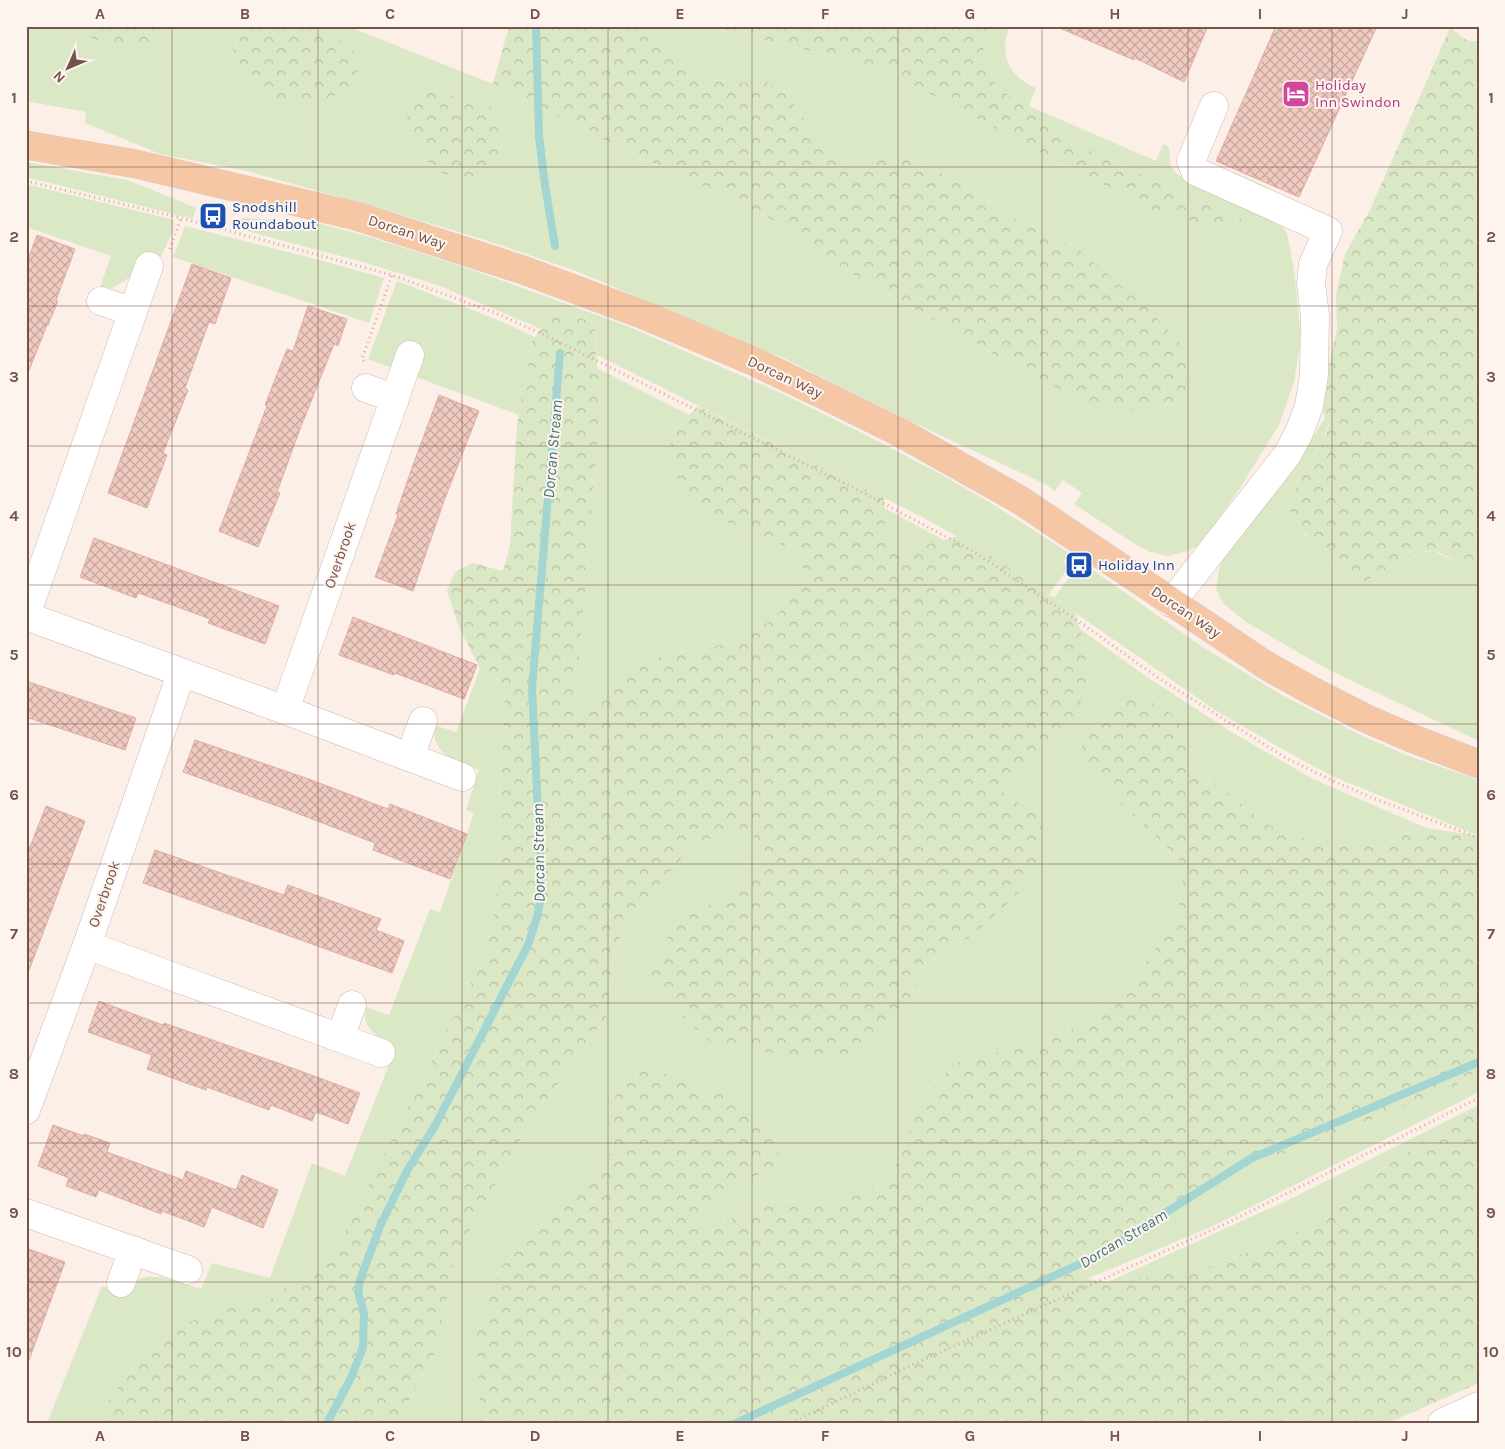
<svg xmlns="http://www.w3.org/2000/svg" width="1505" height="1449" font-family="Karla,sans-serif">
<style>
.grass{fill:#dbe8c6;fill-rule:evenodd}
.forest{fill:url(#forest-crowns)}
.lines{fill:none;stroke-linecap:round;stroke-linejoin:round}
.stream{stroke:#a3d5d3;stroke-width:8}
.building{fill:url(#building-cross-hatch);stroke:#e1ada2}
.minor-casing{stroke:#cfb8b1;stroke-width:29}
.major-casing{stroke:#d5cbca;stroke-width:29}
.path{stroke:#d4aca3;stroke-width:3;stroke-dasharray:1 4;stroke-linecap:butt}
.minor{stroke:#fff;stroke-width:28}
.major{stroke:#f6c7a4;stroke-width:28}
.grid{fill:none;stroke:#74534d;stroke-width:1;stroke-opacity:0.55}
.labels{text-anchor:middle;stroke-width:4;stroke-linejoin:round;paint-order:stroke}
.hotel-label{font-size:15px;fill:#b23c85;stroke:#fef4ee;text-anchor:start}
.transit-label{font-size:15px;fill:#164399;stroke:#fef4ee;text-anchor:start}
.street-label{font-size:15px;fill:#74534d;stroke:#fef4ee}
.water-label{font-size:16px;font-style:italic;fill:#417876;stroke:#fef4ee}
.neatline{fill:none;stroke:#74534d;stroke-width:2}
.grid-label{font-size:16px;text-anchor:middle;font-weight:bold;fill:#74534d}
</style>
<defs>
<pattern id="forest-crowns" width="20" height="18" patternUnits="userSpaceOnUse" patternTransform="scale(1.25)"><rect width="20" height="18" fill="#dbe8c6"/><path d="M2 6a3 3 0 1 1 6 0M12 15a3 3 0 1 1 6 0" fill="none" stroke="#b6bfa3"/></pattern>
<pattern id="building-cross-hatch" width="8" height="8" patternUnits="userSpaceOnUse" patternTransform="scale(1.25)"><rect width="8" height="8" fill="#efcac0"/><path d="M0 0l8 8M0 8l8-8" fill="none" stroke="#c6a79e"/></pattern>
</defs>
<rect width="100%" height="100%" fill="#fbefe7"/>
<path class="grass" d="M26,26H86L88,36L148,42L156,26H243L241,27L228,65L244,78L256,93L333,34L311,26H347L493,84L620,148L763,214L830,261L1012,365L1134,409L1159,408L1179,399L1189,385L1078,249L1013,218L971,188L910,157L890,154L856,167L839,159L813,133L785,91L764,81L740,83L709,80L690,72L638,30L640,26H703L878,67L1149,209L1250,223L1193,199L1066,139L995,85L983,48L991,26H1010C998,54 1009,76 1036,88L1029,106L1156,161L1163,144L1167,145L1169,149L1170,165L1177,174L1224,199L1280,223L1287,234L1294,269L1301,338L1294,382L1279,425L1240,488L1211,529L1196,547L1184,552L1168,556L1150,552L1135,544L1074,504L1082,493L1063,480L1055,491L1045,484L910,421L783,358L576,271L479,238L361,203L247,171L160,154L85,123L86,112L26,101ZM492,108L504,137L492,172L432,169L419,146L402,126Z
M26,162L128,180L196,208L193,219L26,177Z
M26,184L174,220L173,231L159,261L142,254L134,275L112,288L100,287L111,256L26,227Z
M242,218L317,223L370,237L467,268L627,326L781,393L860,432L944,476L994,505L1069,553L1063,563L1069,567L1049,594L989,554L922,517L597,355L594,322L552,311L541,329L440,286L363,262L239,229Z
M185,226L327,262L384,278L369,323L173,257Z
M397,281L498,320L535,337L532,342L519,415L416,377L424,353L402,345L392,368L368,359Z
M597,368L689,415L675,429L730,525L796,550L807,576L773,620L725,644L663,656L573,723L600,406Z
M1325,418L1329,421L1324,440L1297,482L1292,499L1290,513L1304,534L1317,543L1328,559L1339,571L1345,577L1357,582L1372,577L1381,572L1393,568L1422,552L1434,551L1457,562L1479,579V741L1329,670L1246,622L1223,603L1216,589L1221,559L1251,515L1292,471Z
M884,508L944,540L902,552L892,548L885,540Z
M1090,568L1201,646L1282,695L1358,734L1409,756L1479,780V836L1332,776L1284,750L1215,710L1054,598L1074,571L1083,576Z
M1080,629L1144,675L1233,733L1313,779L1426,828L1383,840H1308L1264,823L1191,763L1177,718L1077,756L1101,784L1185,865L1176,921L1124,992L1063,1035L954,1063L920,1105L890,1180L840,1202L768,1201L711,1230L693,1221L725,1189L781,1165L649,1068L617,1086L613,1150L564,1200L501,1268L476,1335L480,1402L471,1423H398L436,1350L455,1257L531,1121L605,1019L621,930L692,846L724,833H750L764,849L770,868L732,894L676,921L906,1010L923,965L975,934L996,788L1046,750L1090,664Z
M480,669L505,685L496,907L483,959L336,1250L266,1302L227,1308L162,1332L90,1423H47L102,1286L125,1293C129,1289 134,1282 139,1279C155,1272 185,1284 201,1289L212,1263L270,1278L312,1163L345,1176L394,1052L369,1028L365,1019L366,1007L389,1015L430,909L440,912L474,813L466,810L479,770C455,760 432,756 434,725L456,732Z
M1479,1071V1092L1213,1226L1087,1279L1094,1260L1155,1211L1255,1165L1447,1090Z
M1479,1105L1419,1143L1292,1235L1202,1269L1108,1282L1286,1201Z"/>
<path class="forest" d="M86,26H156L148,42L120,51L88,36Z
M243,26H311L333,34L363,60L349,91L319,101L286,100L256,93L244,78L228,65L241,27Z
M509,26H640L639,30L690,72L709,80L740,83L764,81L785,91L813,133L839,158L856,167L890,154L910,157L971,188L1013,218L1078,249L1145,306L1178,341L1192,364L1189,385L1179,399L1159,408L1134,409L1079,399L1012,365L830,261L763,214L620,148L493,84Z
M703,26H991L983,48L995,85L1066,139L1193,199L1251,223L1222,230L1149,209L878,67Z
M1450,28C1462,35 1466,45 1479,40V579C1464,570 1451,554 1434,551C1420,549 1407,561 1395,567C1391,569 1386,570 1381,572C1374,575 1368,581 1361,582C1340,583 1328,556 1316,543C1308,535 1297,530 1292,519C1290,514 1290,509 1291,504C1294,478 1313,462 1324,440C1327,434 1328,428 1329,422L1325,418L1322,409L1328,370L1337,329L1336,294L1345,254L1370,210Z
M423,87L492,108L504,136L492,172L468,181L460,180L432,169L419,146L402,126Z
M552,311L594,322L600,406L574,722L622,671L663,656L725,644L773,620L806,576L796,550L730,525L680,487L670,449L675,429L698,406L884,498L885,540L892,548L902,552L957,536L989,554L1075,612L1090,664L1080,706L1046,750L996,788L1042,819L1038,857L1020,891L975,934L923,965L906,1010L862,1054L799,1057L714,1045L675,1010L650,972L676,921L732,894L770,868L764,849L750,833H724L692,846L621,930L605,1019L531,1121L455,1257L436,1350L398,1423H90L162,1332L227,1308L266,1302L336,1250L483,959L496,907L505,685L480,669L459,627L447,591L455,572L473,563L503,571L510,546L517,424L532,342Z
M1127,699L1149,701L1178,718L1191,763L1264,823L1308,840H1383L1426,828L1479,836V1071L1447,1090L1255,1165L1155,1211L1094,1260L1087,1279L1108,1282L1202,1269L1292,1235L1419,1143L1479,1105V1383L1388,1423H471L480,1402L476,1335L501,1268L564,1200L613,1150L616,1086L649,1068L719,1093L774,1133L781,1165L725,1189L693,1221L711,1230L768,1201L840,1202L890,1180L920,1105L954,1063L1063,1035L1124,992L1176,921L1185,865L1101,784L1077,756L1100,715Z"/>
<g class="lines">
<path class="stream" d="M536,26L539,136L545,185L555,246
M327,1423L351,1378L363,1347L364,1313L358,1292L360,1280L381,1224L408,1169L436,1124L528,945L537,917L542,894L532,688L560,353
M736,1423L1099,1255L1250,1159L1479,1062"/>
</g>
<path class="building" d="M1055,26H1208L1184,82L1135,58L1134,60Z
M1276,26H1377L1299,197L1216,161Z
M37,235L75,249L56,300L58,301L48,325H47L28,373H26V265Z
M192,264L231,278L215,324L209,322L185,388L188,390L163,453L167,455L147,508L108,493Z
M308,306L347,319L338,346L334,344L300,429L277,492L280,493L258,547L219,531L267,406L265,405L287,349L293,351Z
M439,395L479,411L444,501L413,591L375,577L398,515L396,514L413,465Z
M94,538L279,606L265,644L208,623L210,619L175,606L138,593L136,598L80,577Z
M353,617L477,665L464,699L395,673L394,675L339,655Z
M26,681L136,718L125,750L26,717Z
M195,740L306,778L388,809L390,804L467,834L450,879L373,850L375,843L291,811L183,772Z
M46,806L85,821L28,973L26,972V857Z
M155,850L284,895L288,885L381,919L376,930L404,941L392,973L143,883Z
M99,1001L163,1025L164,1023L295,1069L360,1093L348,1124L316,1112L312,1121L271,1105L269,1110L207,1087L206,1090L147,1069L152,1055L88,1032Z
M53,1125L84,1136V1134L110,1143L107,1152L183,1180L186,1171L236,1190L242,1175L278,1190L263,1228L212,1207L204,1227L162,1211L161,1214L99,1190L96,1197L66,1186L69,1178L38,1166Z
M26,1248L65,1262L29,1360L26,1359Z"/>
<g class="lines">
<defs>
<path id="minor" d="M101,301L133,312
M366,388L395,399
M1171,603L1287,455L1299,433L1309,406L1314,375L1315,315L1311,284L1313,264L1328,231L1195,171L1191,161L1214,106
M26,615L149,266
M26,616L285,710L462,777
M285,710L410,355
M410,757L423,721
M87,945L381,1053
M340,1038L352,1005
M26,1110L87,945L181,674
M26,1213L188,1270
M121,1283L133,1250
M1442,1423L1479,1406"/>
<path id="major" d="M26,145L136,164L356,216L523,270L644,315L755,362L830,398L901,433L1020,500L1267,666L1314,692L1365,718L1411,738L1479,764"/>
</defs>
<use href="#minor" class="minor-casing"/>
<use href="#major" class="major-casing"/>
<path class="path" d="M26,181L181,218L392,275L493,312L551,338L860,491L971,550L1081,623L1157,677L1286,758L1333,781L1373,798L1479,838
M170,249L181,218
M364,361L362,359L392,275
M791,1423L912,1365L1223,1225L1479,1098"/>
<use href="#minor" class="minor"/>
<use href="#major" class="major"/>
</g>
<path class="grid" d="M172,26V1423M318,26V1423M462,26V1423M608,26V1423M752,26V1423M898,26V1423M1042,26V1423M1188,26V1423M1332,26V1423M26,167H1479M26,306H1479M26,446H1479M26,585H1479M26,724H1479M26,864H1479M26,1003H1479M26,1143H1479M26,1282H1479"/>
<defs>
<symbol id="hotel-square" viewBox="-11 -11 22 22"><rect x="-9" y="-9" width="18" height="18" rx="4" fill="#d1479c" stroke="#fef4ee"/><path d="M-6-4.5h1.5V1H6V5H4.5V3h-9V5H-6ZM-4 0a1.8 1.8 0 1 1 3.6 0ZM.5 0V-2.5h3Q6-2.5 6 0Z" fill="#fff"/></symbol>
<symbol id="bus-square" viewBox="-11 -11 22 22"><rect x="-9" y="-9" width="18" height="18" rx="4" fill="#1a4fb4" stroke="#fef4ee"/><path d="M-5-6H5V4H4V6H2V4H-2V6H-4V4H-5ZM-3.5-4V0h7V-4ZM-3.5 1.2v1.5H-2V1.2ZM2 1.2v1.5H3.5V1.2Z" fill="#fff"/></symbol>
</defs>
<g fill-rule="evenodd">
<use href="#hotel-square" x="1280" y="78" width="32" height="32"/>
<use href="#bus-square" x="197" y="200" width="32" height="32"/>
<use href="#bus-square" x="1063" y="549" width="32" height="32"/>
</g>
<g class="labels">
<g class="hotel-label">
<text x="1315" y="90">Holiday<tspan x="1315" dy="17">Inn Swindon</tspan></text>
</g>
<g class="transit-label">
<text x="232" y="212">Snodshill<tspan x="232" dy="17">Roundabout</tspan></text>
<text x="1098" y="570">Holiday Inn</text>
</g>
<g class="street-label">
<text transform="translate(407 232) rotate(18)" y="5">Dorcan Way</text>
<text transform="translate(785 377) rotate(25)" y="5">Dorcan Way</text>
<text transform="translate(340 555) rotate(-71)" y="5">Overbrook</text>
<text transform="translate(1186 612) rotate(34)" y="5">Dorcan Way</text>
<text transform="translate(104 894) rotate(-71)" y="5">Overbrook</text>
</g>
<g class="water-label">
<text transform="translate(552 449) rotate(-85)" y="6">Dorcan Stream</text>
<text transform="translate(538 853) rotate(-91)" y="6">Dorcan Stream</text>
<text transform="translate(1123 1238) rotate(-31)" y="6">Dorcan Stream</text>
</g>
</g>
<rect width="1505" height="1449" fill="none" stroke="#fef4ee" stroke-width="55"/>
<g transform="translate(68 68) rotate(225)" stroke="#fef4ee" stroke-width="4" paint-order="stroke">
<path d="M0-4L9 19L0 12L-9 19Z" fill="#74534d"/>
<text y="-8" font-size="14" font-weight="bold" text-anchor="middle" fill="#74534d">N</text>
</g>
<rect x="28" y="28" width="1450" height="1394" class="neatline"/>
<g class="grid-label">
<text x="100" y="19">A</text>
<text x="245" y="19">B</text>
<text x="390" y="19">C</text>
<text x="535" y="19">D</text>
<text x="680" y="19">E</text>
<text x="825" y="19">F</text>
<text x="970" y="19">G</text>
<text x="1115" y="19">H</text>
<text x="1260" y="19">I</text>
<text x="1405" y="19">J</text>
<text x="14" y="103">1</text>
<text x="1491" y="103">1</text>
<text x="14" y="242">2</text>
<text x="1491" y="242">2</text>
<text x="14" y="382">3</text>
<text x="1491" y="382">3</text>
<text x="14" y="521">4</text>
<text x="1491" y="521">4</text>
<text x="14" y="660">5</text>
<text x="1491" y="660">5</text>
<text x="14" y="800">6</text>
<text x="1491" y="800">6</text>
<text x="14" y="939">7</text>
<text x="1491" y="939">7</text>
<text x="14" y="1079">8</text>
<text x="1491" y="1079">8</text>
<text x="14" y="1218">9</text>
<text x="1491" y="1218">9</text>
<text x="14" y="1357">10</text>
<text x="1491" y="1357">10</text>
<text x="100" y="1441">A</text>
<text x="245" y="1441">B</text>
<text x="390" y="1441">C</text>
<text x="535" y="1441">D</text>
<text x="680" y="1441">E</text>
<text x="825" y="1441">F</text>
<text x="970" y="1441">G</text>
<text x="1115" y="1441">H</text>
<text x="1260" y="1441">I</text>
<text x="1405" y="1441">J</text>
</g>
</svg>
